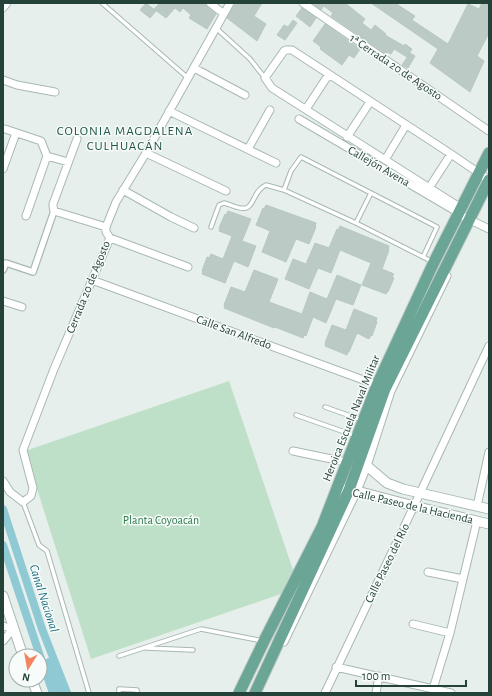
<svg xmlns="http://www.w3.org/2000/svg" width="492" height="696" font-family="'Alegreya Sans',sans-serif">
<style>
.green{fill:#bfe0c8}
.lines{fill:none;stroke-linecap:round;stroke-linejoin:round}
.canal{stroke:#8ec9d4;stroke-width:8}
.building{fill:#bbcac4;stroke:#b8c9c2}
.service-casing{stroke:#a8b8b2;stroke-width:5.5}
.pedestrian-casing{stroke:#a8b8b2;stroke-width:8}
.minor-casing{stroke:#a8b8b2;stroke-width:9}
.tertiary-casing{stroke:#a8b8b2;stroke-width:11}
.primary-casing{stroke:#c2cac8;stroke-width:13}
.service{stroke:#fff;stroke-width:3.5}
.pedestrian{stroke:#fff;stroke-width:5.5}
.minor{stroke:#fff;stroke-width:7}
.tertiary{stroke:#fff;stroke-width:9}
.primary{stroke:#6aa596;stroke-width:11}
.labels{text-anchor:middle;stroke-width:3;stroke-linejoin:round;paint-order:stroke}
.street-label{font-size:12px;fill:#24423a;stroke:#f7fbf9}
.park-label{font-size:12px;fill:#2d7a4b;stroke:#f7fbf9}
.neighbourhood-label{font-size:13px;letter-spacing:1px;fill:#1f5548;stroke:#f7fbf9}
.water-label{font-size:13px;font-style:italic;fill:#1c6f80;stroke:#f7fbf9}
</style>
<rect width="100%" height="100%" fill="#e6efeb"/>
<path class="green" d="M229,381L293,570L281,594L91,659L25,451Z"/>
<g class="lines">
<path class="canal" d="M3,509L42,629L67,693
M3,545L40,656
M40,656L53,693
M49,662L60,693"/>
</g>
<path class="building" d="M146,3L156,11L150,18L140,10Z
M160,3H205L207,7L216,14L207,29L189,18L191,15L183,8L180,12L175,8L166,18L154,9Z
M236,3H262L254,16L266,24L257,41L227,18Z
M312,3H345L365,19L362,23L371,30L375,25L386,34L385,35L404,46L405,44L412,49L407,57L394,49L391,54L387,52L386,54L331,16L333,13L324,6L321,10Z
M371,3H395L415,16L412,20L448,44L468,4L479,9L482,3H489V33L477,56L484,61L470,92L430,63L438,49Z
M302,8L316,18L310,27L296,16Z
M293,20L297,23L285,40L277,35L284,25L288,27Z
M325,24L360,49L354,58L349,55L342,65L320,49L321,47L313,41Z
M410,53L415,56L408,68L402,65Z
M266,205L316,223L315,227H316L309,244L296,239L286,262L262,252L270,231L256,225L263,208L264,209Z
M228,211L251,219L242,241L256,246L248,267L234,261L225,283L202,274L203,271H202L207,257L209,258L211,254L223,259L232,236L219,231L220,228H219L225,214L226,215Z
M340,226L389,246L388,250H389L382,269L394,274L392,277L394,278L388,292H387L386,294L362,285L371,263L340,250L331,273L318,268L309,289L285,279L293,259L306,264L315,243L329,248L337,229L338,230Z
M254,270L278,279L269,302L302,314L310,292L327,299L337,275L361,285L353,305L336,299L326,323L313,317L306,336L304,335L303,338L275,327L274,328L224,308L225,305H224L231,287L245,292Z
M354,309L377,318L376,321L377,322L372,336L371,335L369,339L357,333L349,352H348L347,355L325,346L326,343H325L332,325L346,330Z"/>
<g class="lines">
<defs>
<path id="service" d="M102,3L188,78
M216,28L250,59L265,78
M284,190L356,223L433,262
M356,223L371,193
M211,227L219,205L224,203C230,204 239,210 246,208C254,206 254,190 266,185L284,190L291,171L301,157L437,227L423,257
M325,407L362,420
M296,415L356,436
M23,502L39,545L47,551L89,693
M146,648L193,650
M119,656L201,629L263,641
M119,693V689L137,690V693"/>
<path id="pedestrian" d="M3,270L6,263L33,272L54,211"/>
<path id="minor" d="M210,3L224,14
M303,3L489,131
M3,8L7,3
M194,68L245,95
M3,80L17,85L55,92
M306,109L329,74
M169,111L276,163
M299,119L459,213
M5,129L41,141L47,156L68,162
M347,137L370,102
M77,139L53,204V206L54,211L106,227
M248,149L270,110
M146,153L226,191
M385,160L406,125
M3,169L16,133
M429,188L451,154
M123,190L171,217L194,228
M461,208L272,88L265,78L284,51L286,50H292L451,154L489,180
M458,214L489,229
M26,216L47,156
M110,238L188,267
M92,280L377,385
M3,301L22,307
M293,451L346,462
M3,481L10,492L23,502L31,496L33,488L23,450L54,369L110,238L106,232V227L116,202L146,153L230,3
M477,506L489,452
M428,572L463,579
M413,624L450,633
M3,626L13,629L3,641
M284,642L357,491L367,466L391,391L447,276
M336,667L451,693
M433,689L450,633L477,521
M325,693L414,506L489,346
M376,693L379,676"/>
<path id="tertiary" d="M360,460L387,483L403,489L489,509
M337,488L357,491L414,506L489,524
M3,596L23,656
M32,680L37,693"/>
<path id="primary" d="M239,693L264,641L322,527L377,385L434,262L489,153
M255,693L349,490L385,389L489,180"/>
</defs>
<use href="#service" class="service-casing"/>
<use href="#pedestrian" class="pedestrian-casing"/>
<use href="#minor" class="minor-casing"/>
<use href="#tertiary" class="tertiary-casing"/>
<use href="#primary" class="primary-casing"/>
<use href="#service" class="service"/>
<use href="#pedestrian" class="pedestrian"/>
<use href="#minor" class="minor"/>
<use href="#tertiary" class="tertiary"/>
<use href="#primary" class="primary"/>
</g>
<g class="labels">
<g class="street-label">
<text transform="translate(396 67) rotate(34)" y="4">1ª Cerrada 20 de Agosto</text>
<text transform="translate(379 166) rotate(30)" y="4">Callejón Avena</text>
<text transform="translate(88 287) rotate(-68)" y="4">Cerrada 20 de Agosto</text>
<text transform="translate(234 332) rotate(20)" y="4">Calle San Alfredo</text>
<text transform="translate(351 418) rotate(-68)" y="4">Heroica Escuela Naval Militar</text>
<text transform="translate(413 506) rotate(13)" y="4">Calle Paseo de la Hacienda</text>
<text transform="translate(387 563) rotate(-64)" y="4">Calle Paseo del Río</text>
</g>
<g class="park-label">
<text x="161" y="524">Planta Coyoacán</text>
</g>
<g class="neighbourhood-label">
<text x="125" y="135">COLONIA MAGDALENA<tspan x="125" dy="15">CULHUACÁN</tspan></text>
</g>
<g class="water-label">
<text transform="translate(45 598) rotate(72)" y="5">Canal Nacional</text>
</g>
</g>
<rect width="492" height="696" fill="none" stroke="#24423a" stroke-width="8"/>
<g transform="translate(28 668) rotate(191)"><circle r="19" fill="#f7fbf9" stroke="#a3b1ad"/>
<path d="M0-3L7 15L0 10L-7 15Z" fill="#f4845f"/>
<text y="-6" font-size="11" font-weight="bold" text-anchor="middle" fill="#24423a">N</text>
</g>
<path d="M356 680v6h110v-6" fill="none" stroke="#24423a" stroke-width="2"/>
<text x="362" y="680" font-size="12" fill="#24423a" stroke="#f7fbf9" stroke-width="3" paint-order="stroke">100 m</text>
</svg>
